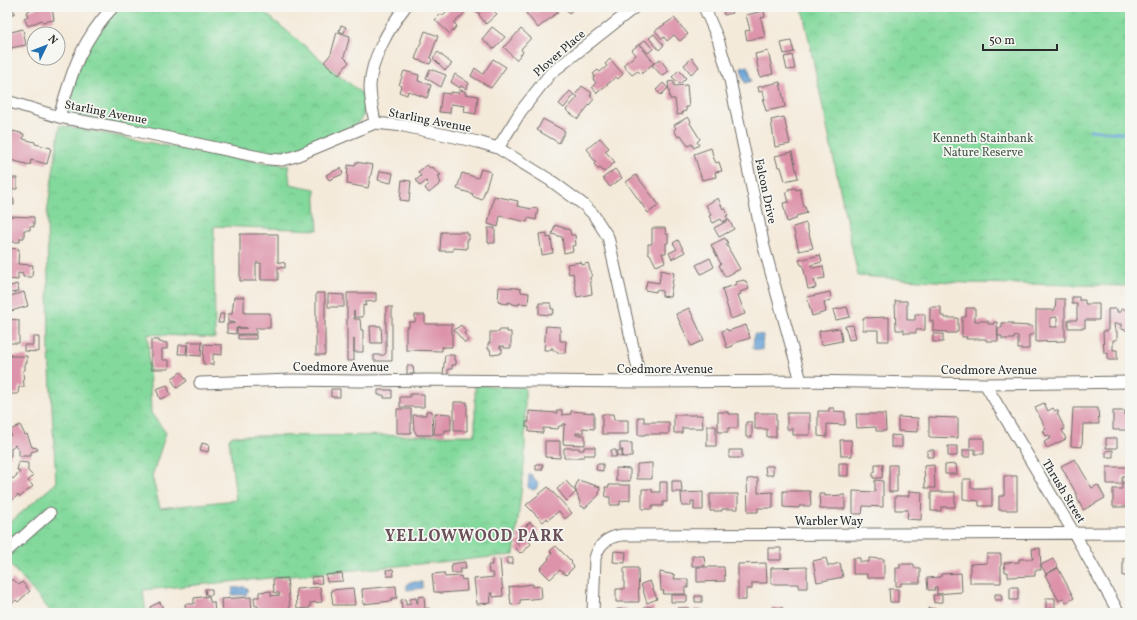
<svg xmlns="http://www.w3.org/2000/svg" width="1137" height="620" font-family="Vollkorn,serif">
<style>
.park{fill:url(#park-crowns);stroke:#578264}
.water{fill:url(#water-ripples);stroke:#496681}
.lines{fill:none;stroke-linecap:round;stroke-linejoin:round}
.stream{stroke:#67a2d7;stroke-width:3}
.building{fill:#dd93aa;fill-rule:evenodd}
.street-casing{stroke:#716e68;stroke-width:13}
.street{stroke:#fff;stroke-width:11}
.labels{text-anchor:middle;stroke-width:3.5;stroke-linejoin:round;paint-order:stroke}
.street-label{font-size:12px;fill:#2b2b2b;stroke:#f6f6f2}
.park-label{font-size:12px;fill:#415647;stroke:#f6f6f2}
.district-label{font-size:16px;font-weight:bold;letter-spacing:1px;fill:#694f57;stroke:#f6f6f2}
</style>
<defs>
<pattern id="park-crowns" width="20" height="18" patternUnits="userSpaceOnUse"><rect width="20" height="18" fill="#83d99c"/><path d="M2 6a3 3 0 1 1 6 0M12 15a3 3 0 1 1 6 0" fill="none" stroke="#71ba87"/></pattern>
<pattern id="water-ripples" width="26" height="14" patternUnits="userSpaceOnUse"><rect width="26" height="14" fill="#67a2d7"/><path d="M2 4q2-2 4 0t4 0M15 11q2-2 4 0t4 0" fill="none" stroke="#5584af"/></pattern>
</defs>
<rect width="100%" height="100%" fill="#f6f6f2"/>
<filter id="ink" filterUnits="userSpaceOnUse"><feTurbulence type="fractalNoise" baseFrequency=".025" numOctaves="2"/><feDisplacementMap in="SourceGraphic" scale="8" xChannelSelector="R" yChannelSelector="G"/><feConvolveMatrix kernelMatrix="1 2 1 2 8 2 1 2 1" color-interpolation-filters="sRGB"/></filter>
<filter id="wash" filterUnits="userSpaceOnUse"><feTurbulence type="fractalNoise" baseFrequency=".012" numOctaves="4" result="noise"/><feDisplacementMap in="SourceGraphic" scale="16" xChannelSelector="R" yChannelSelector="G"/><feGaussianBlur stdDeviation="0.9" result="paint"/><feColorMatrix in="noise" values="0 0 0 0 0 0 0 0 0 0 0 0 0 0 0 0 0 1.4 0 .05"/><feComposite in="paint" operator="in"/></filter>
<g filter="url(#wash)">
<rect width="100%" height="100%" fill="#f4eada"/>
<path class="park" d="M118,7H258L366,97C365,110 365,118 354,126L296,152L272,156L65,116L72,85L91,41Z
M802,7H1130V286L967,283L858,276Z
M60,125C136,139 211,157 288,165L290,184L315,189L318,230L214,226L215,338L148,334L151,413L166,433L152,476L160,508L236,500L229,439L233,436L475,435V385L525,387V457L514,555L143,590L146,613H52L7,561V525L56,483L49,351L47,213Z"/>
<path class="water" d="M748,66L752,81L745,83L741,68Z
M754,334L763,335L762,350L753,349Z
M529,475H532L534,480L537,481L538,484L536,489L533,490L528,487Z
M410,582H422L423,588L407,590V584Z
M245,587L248,590L247,593L246,595H232L233,588Z"/>
<g class="lines">
<path class="stream" d="M1090,130L1130,134"/>
</g>
<g id="blocks">
<path class="building" d="M7,7H12L15,13L7,17Z
M38,7H52L54,20L43,22L42,20L28,26L24,18L28,16L26,12Z
M451,7H460L466,12L454,23L457,26L450,34L435,20L441,14L443,15Z
M471,7H490L497,14L486,24L479,15L480,14Z
M543,7H554L558,12L538,28L526,13L533,8L537,12Z
M564,7H576L569,13Z
M726,7H730L732,13L724,15L723,8Z
M764,11L765,17L761,18L765,37L747,40L745,31L750,30L746,15Z
M674,18L688,34L680,41L674,35L667,41L664,37L662,39L655,31Z
M341,25L346,27L344,33L339,31Z
M492,27L505,37L494,49L482,39Z
M23,29L26,45L11,48L12,51L7,52V33Z
M521,29L531,38L521,49L523,52L516,60L504,47Z
M425,31L438,36L430,58L432,60L430,64L415,59Z
M337,32L350,36L344,57L349,62L339,75L324,62L331,54Z
M654,34L664,45L659,50L649,38Z
M645,40L653,49L648,53L640,44Z
M791,41L794,52L784,54L781,43Z
M639,44L654,63L641,74L638,71L632,75L623,65L636,55L632,50Z
M768,51L773,74L760,77L755,54Z
M438,52L452,64L445,70L433,58Z
M792,55L795,69L787,70L784,57Z
M692,58L699,67L691,74L684,65Z
M493,59L506,67L491,88L471,76L475,68L483,74Z
M610,59L623,74L618,79L616,77L597,93L592,87L596,83L593,79L595,76L593,74L598,70L600,72L607,66L605,64Z
M660,59L669,71L662,76L652,65Z
M430,69L446,75L441,87L426,78Z
M679,70L686,78L680,84L672,77Z
M404,71L419,75L418,81L431,85L427,98L408,91L407,95L399,92L401,86L399,85Z
M455,74L469,83L466,89L461,86L460,88L451,82Z
M674,81V86L687,85L689,107H686V111L682,112L683,114L677,115L675,99H670L668,82Z
M780,82L785,107L766,111L763,100H765L763,91L759,92L758,87Z
M663,83L668,88L661,95L656,90Z
M582,86L592,93L590,96L594,99L578,119L566,110L578,97L575,95Z
M459,90L465,91V94L478,96L476,114L464,112L465,106L451,104L450,113L439,112L442,93L450,94L451,92L459,93Z
M570,91L574,95L564,108L559,104Z
M688,117L691,121L690,123L700,139L697,142L699,145L694,148L692,144L688,146L681,135L678,137L674,130L676,128L674,125Z
M784,117L790,144L775,147L771,120Z
M543,119L565,131L559,143L537,130Z
M13,131L24,134L23,139L35,142V144L51,148L47,164L31,160L30,165L7,159Z
M600,138L609,148L605,151L615,162L604,172L600,168L598,169L594,164L596,162L590,155L591,154L587,149Z
M711,148L714,159L716,163L719,162L722,171L715,172L716,177L702,180L694,154Z
M792,152L798,178L785,181L781,167H778L775,156Z
M356,162L373,165L368,188L347,184L348,165L355,166Z
M427,165L430,168L432,167L441,175L438,176L440,178L439,179L441,183L429,193L425,188L429,184L426,181L420,186L416,180L421,176L418,172Z
M341,168L343,174L329,180L326,175Z
M481,169L491,172L482,200L472,196L473,194L457,189L462,173L478,178Z
M615,169L622,178L610,187L603,178Z
M380,171L393,173L391,183L378,180Z
M636,175L659,205L648,213L626,182Z
M7,178H17V189H12V199H14V205H7Z
M402,180L411,181L409,201L400,200Z
M795,188L796,190L800,189L804,207H805L807,213L796,216V219L787,222L783,203L789,202L786,192L789,191L788,189Z
M494,196L518,201L517,206L532,209L533,208L538,209L536,220L528,218L527,222L500,216L498,227L488,224Z
M718,198L723,209L725,208L728,215L726,216L728,219L722,222L721,219L713,223L709,216L711,215L706,205Z
M7,216L34,217V227L30,226V230H24V238H20V242H8Z
M729,220L734,229L719,237L714,228Z
M806,223L813,248L799,251L793,227Z
M555,225L570,230L571,235H575L576,245L572,246L573,251L564,253L562,237L552,234Z
M488,228H495V243H488Z
M652,228H665L666,234H668V243H666V253H662L665,262L656,266L650,254L648,253V244H652Z
M441,232H467V235L469,234V240H467V249L453,248V251H440Z
M547,233V238L551,237L553,253L542,255L539,234Z
M240,234H278V262L285,263V268L278,267V280H261V263H256V281H240Z
M725,238L728,243L726,244L740,269L725,277L719,265L721,264L711,245Z
M678,240L685,252L672,259L669,253L677,249L673,243Z
M7,248L19,249L18,264L33,265L32,277H23V274L18,273V280L7,279Z
M820,255L822,262L811,265L812,268L823,266L825,278L814,280L816,288L808,289L803,265H801L799,260Z
M710,258L714,267L701,274L696,265Z
M581,262L582,265L588,263L592,277H590L592,294L577,297L573,273L569,274L567,264Z
M661,270L674,273L670,297L662,296V291L656,290V292L645,290L647,281L659,283Z
M744,280V281H746L749,289L740,292L741,294L738,295L745,314L731,319L722,289L737,284L736,282Z
M17,284L19,291L7,294V287Z
M499,287L517,288L521,289V292L529,293L528,304L519,303V305L512,304V303L508,302V304L500,303L501,302L498,301Z
M24,292L28,306L8,312L7,297Z
M830,292L831,300L824,302L826,312L812,316L807,297Z
M316,293H325V355H316Z
M347,293H376V301L365,302L366,306L363,305V317H354V311V319H360L361,330H363V352H354V339V361H347Z
M328,294L344,295V307H328Z
M234,297H244V313H270V328H256V334H237V328H247H236V334L227,333V324L236,323V322H228V314H232Z
M1072,297H1079V300H1085V304H1099V320H1085V328H1068V320H1077V304H1072Z
M1056,299H1065V341L1036,342V310H1055ZM1057,317V327H1050V318Z
M895,301H907V320H915V314H925V330H916V333H904V330H896Z
M539,303H551V309H554L553,313H552V315L539,314Z
M386,307H392V361H374V355H384L386,353Z
M847,307L850,317L836,320L833,310Z
M930,307H941V316H945V318H958V332H956V333H947V332L933,331V321H930Z
M689,308L704,340L691,346L676,314Z
M966,308H975V321H988V324H994V322H997L998,341H986V339H966L967,337H962V317H966Z
M1108,309H1117V312H1121V309H1130V331L1121,329V324H1114L1115,331H1117V340H1113V350H1117V360H1108V353H1104L1103,331H1108Z
M220,314H224L223,323H218Z
M415,315H425V324H452V347H442V351L406,350V327H409V322H415Z
M889,317V341H878V330H863V318Z
M7,319L19,320V343H7Z
M1002,323H1013V325L1032,326L1033,335H1029V349H1018V336L1014,337V339H1002V336H998V328H1002Z
M461,325L466,331L464,333L469,340L465,343L454,330Z
M746,325L750,338L737,342L732,345L733,346L727,348L722,331L727,329L728,331Z
M853,325L856,339L849,340L845,326Z
M370,326H381L382,343H371Z
M546,326L560,327V341H566L565,353H557V351H553V348H551V350H544Z
M840,328L842,341L821,345L819,331Z
M499,330H507V332H511V348H504V346H500V348H502V353H500V354L491,355L490,349H488V343H490V332H499Z
M933,334H943V342H933Z
M238,335H256V339H238Z
M33,337H39V352L24,351V345H33Z
M151,340H159V342L167,343V349H162V360H169V369H151Z
M188,342H202L201,356L187,355Z
M204,344L222,345V355L213,354V365L203,364Z
M179,345H187L186,354H178Z
M7,354H10L11,356H27V363H25V370H23L24,387H19L18,394H7V381H9Z
M445,355H454V360H456V365H452V369H448V375H443Z
M407,366H413L414,374H407Z
M181,372L187,381L177,388L171,379Z
M167,385L171,395L160,399L156,389Z
M331,389H340V397H331Z
M378,390H392V398H384V395H378Z
M410,394H424V407H400V397H410Z
M454,402H467V431H454Z
M1044,403L1048,411L1053,408L1055,411L1057,410L1059,412L1057,413L1065,429L1062,430L1066,439L1047,448L1044,442L1051,438L1049,435L1046,436L1043,430L1046,429L1035,407Z
M829,408H834V411L845,412V425L827,424V437L818,436V411H829Z
M1073,408H1098L1099,424H1083L1082,447L1071,446Z
M397,409H411V433H397Z
M557,410H562V415L571,414V411L594,413V429L583,428V433H576V435H585V445L563,444L564,425L566,424H562V426H559L558,429L543,428V433L529,432V427H526V422H529V411L557,413Z
M426,411H432L433,435H417L414,430L413,415H426Z
M1113,411H1125V417H1130V430H1113Z
M718,412H728V414H738V428H728V432H718Z
M435,413L451,414V430H445V434H434Z
M755,413H776V437H767V429H755Z
M787,413H810V435H793V429H787Z
M602,414H613L614,420H628V434H602Z
M856,414H885L886,431H876V427L857,428Z
M674,415H702L703,428H682V433H674Z
M638,417H644V422H669V434H645V435H638Z
M898,417L918,418V432L898,431Z
M929,417L958,418V438L929,437Z
M746,422H752V437H746Z
M20,425L25,435L27,434L32,447L37,448L38,450L31,452V456H19V450L15,445L11,448V457H7V437L11,435L9,431Z
M707,426H716V446H707Z
M891,435L902,436V447H891Z
M970,438H984V454H975V449H970Z
M1106,438H1117V448H1106Z
M840,440H851L852,456H841Z
M545,441H560V458L545,457Z
M202,443L209,445L208,452L200,450Z
M620,443H632V457H622L623,450H620Z
M948,446H957V456H948Z
M584,447H595V455H584V457H579V458H564V448H579V450H584Z
M611,450H616V457H611Z
M729,450H742V458H729Z
M927,450H934V457H927Z
M963,450H970V457H963Z
M1113,450V457H1106V451Z
M617,451H622V457L617,456Z
M1075,459L1092,488L1098,485L1105,498L1083,510L1077,498L1078,497L1061,466Z
M19,462L28,463V471L33,476L28,481L33,486L20,497L18,495L7,505V482L12,478L13,479L20,472L17,470Z
M652,463V479H637V464Z
M839,463H848V476H839Z
M536,464H543L542,470H536Z
M597,464H603V471L596,470Z
M875,464H883L882,478H873V472H875Z
M956,464L957,474H945V465Z
M889,465H897V492H889Z
M934,465L935,488H925L924,466Z
M765,466H773V475H766Z
M1107,467H1129V476H1122V483H1130V507H1113V489H1122V484H1107Z
M616,468L630,469V481H616Z
M1004,476H1017V510H999V496H1004Z
M758,478V493L773,492V508H758V512H748L747,479Z
M963,479H971V488H992V506H979V501L963,499Z
M578,480L600,487L599,495L585,508L581,506L575,488Z
M875,480L883,481V507L863,506L862,514H853V491L875,492Z
M566,481L576,492L567,501L557,489Z
M672,481H681L682,492H672Z
M660,482H667V502H663V506H652V509H642V489H652V492H660Z
M609,485H630V500L620,501V505H610V497H606L605,487H609Z
M548,487L572,513L565,519L559,511L548,520L547,518L543,522L526,505Z
M783,491H810L811,506H799V508L783,507Z
M909,491L922,492L921,520L907,519L908,510H895V496H909Z
M703,492V510H694V501H691V506H682L681,493Z
M931,492H955V507H941V511H931Z
M710,494H738V509H722V511H710Z
M819,494H825V496L845,495V509H820Z
M530,522L538,531L528,540L531,544L527,548L523,553L521,552L520,553L516,549L519,546L516,543L520,540L517,537L520,534L519,533Z
M556,546L572,562L571,563L574,567L566,575L560,570L550,579L540,569L549,559L548,558L552,553L550,551Z
M768,548H781V560H768Z
M1040,548L1041,570H1035V576L1008,577V572H1005L1004,563L1019,562V559H1033L1032,549Z
M614,551L626,552L625,563L613,562Z
M987,554H1001V583H970V564L987,563Z
M692,556H704L705,566H692Z
M506,558H513V564H507Z
M826,558L828,566L840,563L843,577L817,582L813,561Z
M853,558H860V562H869V558L884,559V578H867V574H853Z
M1123,558H1130V576H1123Z
M500,559L503,596L493,597L492,593H490L491,603L477,604L474,579L494,577L493,573H489L488,565H492V560Z
M1053,559L1058,567L1046,574L1041,565Z
M465,562L466,569H460V573H452L451,564Z
M766,563L767,583H752V589H746V600H738V564Z
M900,564H914V568H920V583H901V586H896V568H900Z
M697,567H724L725,581L697,582Z
M807,567V588H799V584H771V568Z
M624,568H638L639,602H616V589H624Z
M1058,568L1074,598L1066,603L1064,598L1059,601L1045,575Z
M393,569L394,576H387L386,570Z
M660,572L675,575L674,579H688V588H685V594H663L664,591H661Z
M342,573L343,581L327,582L326,575Z
M444,573L445,577L461,576L462,580L466,579L467,591L440,593V592H434L432,574Z
M961,573L962,592L937,594V587H934L935,590H928L927,578L941,577V574Z
M321,576L322,583L312,584V577Z
M287,578L290,608L286,609V613H278V609L269,610V613H259L258,606H255L254,597H259V592L271,591V596L280,595L279,593H274L273,579Z
M13,579L19,585L22,582L30,591L18,602L16,600L8,607L7,606V588L9,586L7,584Z
M650,581L657,599L647,603L641,584Z
M533,584V587L541,586L542,598L520,600V604L511,605L509,587Z
M396,586L397,598H392V601L363,604L362,589Z
M320,587L322,602L310,603V608L297,609L296,589Z
M1010,587H1018V600H1010Z
M353,588L355,605H333L331,590Z
M205,589H212V595H206Z
M889,589H898V602H890Z
M995,594H1001L1002,600H995Z
M671,595H687V602H671Z
M933,595H942V602L934,603Z
M209,596L210,602H214L215,613H186L185,604H194V598Z
M424,596L425,609L429,608V613H405V611H402L401,600L406,599V605L410,604V599L416,598L417,603H418V597Z
M695,596H702V602H695Z
M251,597L252,613H222L221,599Z
M1046,598H1055V608L1046,609Z
M160,602L164,611L167,613H153L150,607Z
M644,607H654V613H644Z
M772,607L783,608V613H772Z
M177,608L179,613H168Z
M678,608H689V613H678Z
M928,608L937,609L936,613H928Z
M617,609H628V613H617Z
M694,609H701V613H694Z"/>
</g>
</g>
<g filter="url(#ink)">
<use href="#blocks" fill-opacity="0" stroke="#716e68" stroke-width="1"/>
<g class="lines">
<defs>
<path id="street" d="M704,7L718,39L730,80L764,247L801,381
M7,101L59,117L127,129L269,159L282,160L296,156L375,123L404,126L478,142L498,148L550,180L584,205L593,214L608,237L641,382
M59,117C72,72 80,42 113,7
M375,123C373,111 370,98 370,86C371,59 389,28 405,7
M498,148L521,111L550,74L635,7
M200,383L291,380L360,381L429,380L641,382L801,381L985,384L1130,382
M985,384L1074,533L1119,613
M7,551L50,513
M593,613L595,558C599,544 607,537 622,535L1130,533"/>
</defs>
<use href="#street" class="street-casing"/>
<use href="#street" class="street"/>
</g>
</g>
<g class="labels">
<g class="street-label">
<text transform="translate(559 53) rotate(-41)" y="4">Plover Place</text>
<text transform="translate(106 112) rotate(11)" y="4">Starling Avenue</text>
<text transform="translate(430 120) rotate(11)" y="4">Starling Avenue</text>
<text transform="translate(766 191) rotate(78)" y="4">Falcon Drive</text>
<text x="341" y="371">Coedmore Avenue</text>
<text x="665" y="373">Coedmore Avenue</text>
<text x="989" y="374">Coedmore Avenue</text>
<text transform="translate(1064 491) rotate(59)" y="4">Thrush Street</text>
<text x="829" y="525">Warbler Way</text>
</g>
<g class="park-label">
<text x="983" y="142">Kenneth Stainbank<tspan x="983" dy="14">Nature Reserve</tspan></text>
</g>
<g class="district-label">
<text x="475" y="541">YELLOWWOOD PARK</text>
</g>
</g>
<rect width="1137" height="620" fill="none" stroke="#f6f6f2" stroke-width="24"/>
<g transform="translate(46 46) rotate(47)"><circle r="19" fill="#f6f6f2" stroke="#a5a5a2"/>
<path d="M0-3L7 15L0 10L-7 15Z" fill="#1f6fb2"/>
<text y="-6" font-size="11" font-weight="bold" text-anchor="middle" fill="#2b2b2b">N</text>
</g>
<path d="M983 44v6h74v-6" fill="none" stroke="#2b2b2b" stroke-width="2"/>
<text x="989" y="44" font-size="12" fill="#2b2b2b" stroke="#f6f6f2" stroke-width="3" paint-order="stroke">50 m</text>
</svg>
